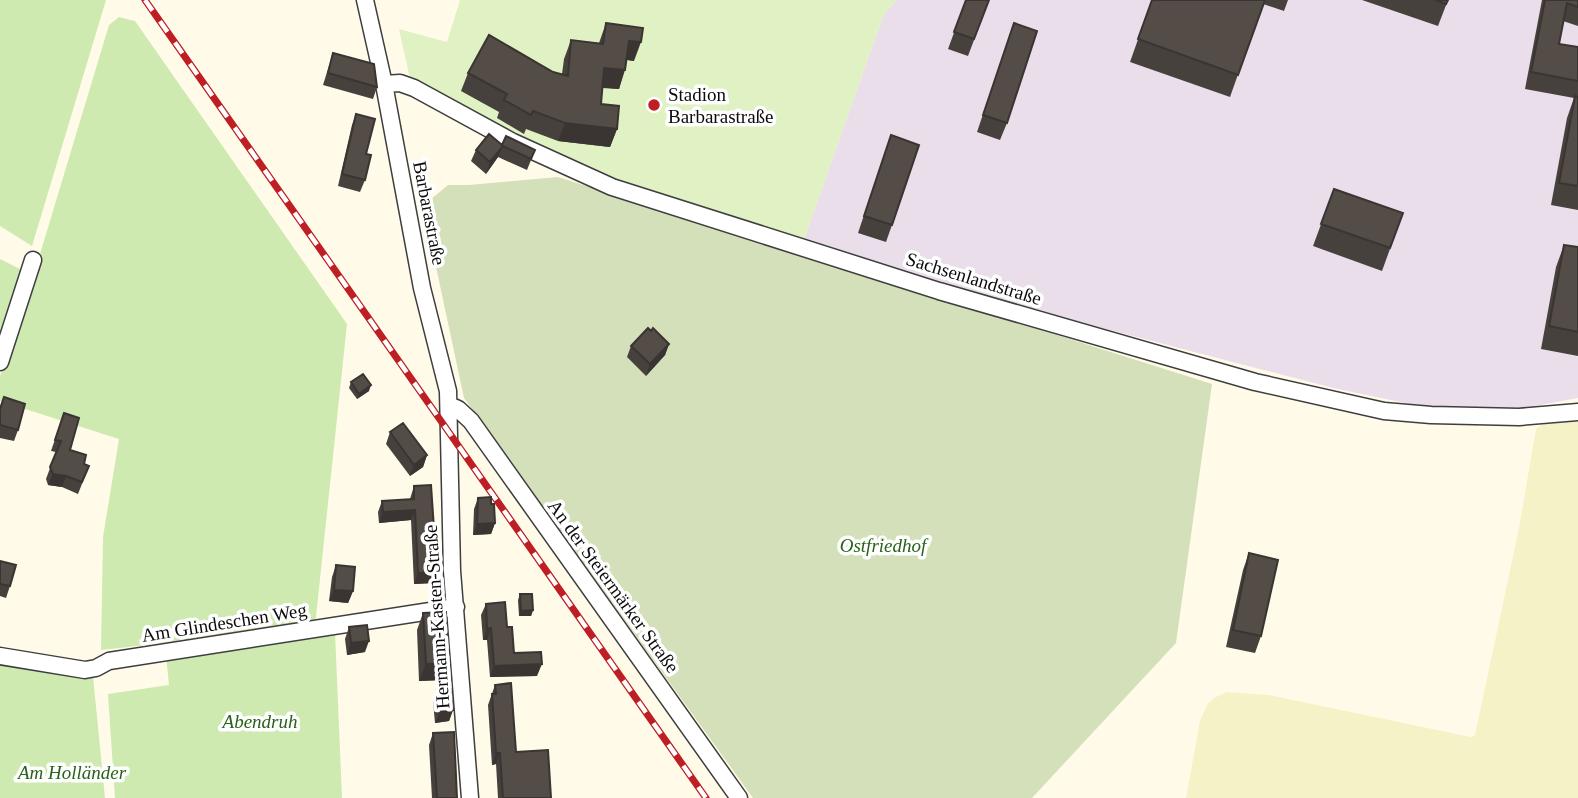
<svg xmlns="http://www.w3.org/2000/svg" width="1578" height="798" font-family="'Times New Roman',serif">
<style>
.industrial{fill:#e9deea}
.farmland{fill:#f5f2c8}
.green{fill:#ceeab1}
.cemetery{fill:#d3e0ba}
.pitch{fill:#e0f1c3}
.lines{fill:none;stroke-linecap:round;stroke-linejoin:round}
.minor-casing{stroke:#3e3e3e;stroke-width:19}
.minor{stroke:#fff;stroke-width:16}
.rail-casing{stroke:#be1f25;stroke-width:7}
.rail{stroke:#fff;stroke-width:4.5;stroke-dasharray:13;stroke-linecap:butt}
.wall{fill:#47413d}
.shaded-wall{fill:#3a3532}
.building{fill:#534c47;stroke:#3a3532;stroke-width:2}
.poi-dot{fill:#be1f25;stroke:#fff;stroke-width:2.5}
.labels{text-anchor:middle;stroke-width:7;stroke-linejoin:round;paint-order:stroke}
.poi-label{font-size:19px;fill:#0b0b0b;stroke:#fff;text-anchor:start}
.street-label{font-size:19px;fill:#0b0b0b;stroke:#fff}
.park-label{font-size:19px;font-style:italic;fill:#28631a;stroke:#fff}
</style>
<rect width="100%" height="100%" fill="#fffbe8"/>
<path class="industrial" d="M896,0H1578V398L1513,410L1434,409L1333,388L1083,323L803,242L883,16Z"/>
<path class="farmland" d="M1578,420V798H1186L1200,721L1207,705L1214,698L1227,692L1269,695L1471,737L1475,735L1519,528L1536,429L1543,424Z"/>
<path class="green" d="M0,0H106L32,246L0,226Z
M119,17L135,21L347,324L315,626L101,650L103,537L119,439L0,401V376L40,254L109,25Z
M0,259L24,271L0,347Z
M335,632L342,798H115L108,694L169,685L166,655Z
M0,660L93,676L105,798H0Z"/>
<path class="cemetery" d="M558,177L1212,384L1176,643L1032,798H753L464,398L423,206L448,185H469Z"/>
<path class="pitch" d="M460,0H896L883,16L803,242L613,181L503,132L410,79L399,29L447,42Z"/>
<g class="lines">
<defs>
<path id="minor" d="M365,0L384,84L422,288L448,391L452,571L470,798
M384,84L400,83L414,88L513,142L612,187L939,291L1255,382L1384,411L1431,415L1519,417L1578,412
M0,362L33,260
M449,405L458,409L471,421L739,798
M0,656L85,670L96,668L109,661L456,607"/>
</defs>
<use href="#minor" class="minor-casing"/>
<use href="#minor" class="minor"/>
<defs>
<path id="rail" d="M145,0L706,798"/>
</defs>
<use href="#rail" class="rail-casing"/>
<use href="#rail" class="rail"/>
</g>
<path class="wall" d="M966,0H989L968,56L948,49Z
M1152,0H1288L1284,11L1263,4L1230,97L1130,62Z
M1362,0H1448L1438,26Z
M1542,0H1578V26L1563,21L1559,44L1578,47V210L1551,205L1567,118L1574,98L1525,89Z
M606,23L634,61L627,60L619,89L602,88L601,104L617,129L610,147L558,141L526,129L524,134L497,118L499,112L461,91L468,73L553,72L562,74L564,59L571,40L599,43Z
M1008,40L1007,123L1000,140L977,132Z
M333,53L377,87L373,99L323,85Z
M356,114L366,154L365,180L360,192L338,186L352,125Z
M502,145L535,150L527,170L498,157L486,174L471,161L476,150Z
M885,152L892,225L886,242L858,233Z
M1334,189L1403,213L1382,271L1313,246Z
M1564,245L1578,247V356L1541,349L1556,267Z
M669,344L665,355L646,376L627,357L631,346Z
M351,382L369,391L357,399L349,388Z
M4,397L18,430L14,441L0,438V407Z
M64,413L70,450L84,464L89,466L78,494L62,487L48,485L46,479L56,452L51,451Z
M390,432L427,455L423,467L410,476L386,444Z
M414,486L437,572L433,583L414,584L411,520L379,523L378,512L382,501L410,499Z
M478,498L491,504L495,523L491,534L473,535L474,509Z
M1249,553L1261,636L1255,653L1226,647L1243,570Z
M0,561L10,586L6,598L0,596Z
M336,565L353,591L348,603L329,601L332,577Z
M520,594L533,610L531,616H519L518,600Z
M486,604L507,627L514,653L537,676L490,677L487,640H483L481,615Z
M423,613L448,663L442,680L419,681L417,630Z
M349,627L365,652L347,655L345,639Z
M495,685L516,752L551,798H498L496,764L492,765L488,705Z
M437,690L453,710L449,721L435,723L433,702Z
M433,733L457,798H432L429,745Z"/>
<path class="shaded-wall" d="M629,41L641,42L634,61L622,59Z
M604,68L625,70L619,89L597,87Z
M565,123L617,129L610,147L558,141Z
M503,146L498,157L486,174L490,162Z
M669,344L665,355L646,376L650,364Z
M371,385L369,391L357,399L359,394Z
M427,455L423,467L410,476L414,465Z
M53,474L66,476L62,487L48,485Z
M415,510L411,520L379,523L383,512Z
M495,523L491,534L473,535L477,524Z
M437,572L433,583L414,584L418,573Z
M334,590L353,591L348,603L329,601Z
M533,610L531,616H519L521,611Z
M491,628L487,640H483L487,629Z
M369,641L365,652L347,655L351,643Z
M448,663L442,680L419,681L426,664Z
M542,664L537,676L490,677L494,666Z
M453,710L449,721L435,723L440,711Z
M496,753H500L496,764L492,765Z"/>
<path class="building" d="M966,0H989L974,39L954,32Z
M1152,0H1265L1238,75L1138,39Z
M1435,0H1448L1446,4Z
M1545,0H1578V7L1567,3L1559,44L1578,47V81L1531,72Z
M606,23L643,28L641,42L629,41L625,70L604,68L601,104L619,106L617,129L565,123L533,111L531,115L504,100L507,94L468,73L489,35L553,72L568,76L571,40L603,44Z
M1014,23L1037,31L1007,123L983,115Z
M333,53L374,64L377,87L328,73Z
M1575,96L1578,97V186L1559,183Z
M356,114L375,119L366,154L371,155L365,180L342,174Z
M489,134L502,145L506,136L535,150L531,159L503,146L490,162L476,150Z
M891,135L919,145L892,225L864,216Z
M1334,189L1403,213L1390,248L1321,224Z
M1564,245L1578,247V332L1549,326Z
M648,328L651,331L653,328L669,344L650,364L631,346Z
M363,374L371,385L359,394L351,382Z
M4,397L25,404L18,430L0,425V409Z
M64,413L79,418L70,450L86,455L84,464L89,466L82,482L66,476L53,474L50,467L61,441L55,440Z
M403,423L427,455L414,465L390,432Z
M431,485L437,572L418,573L415,510L383,512L382,501L414,499V486Z
M491,497V504H494L495,523L477,524L478,498Z
M1249,553L1278,560L1261,636L1233,630Z
M0,561L16,565L10,586L0,584Z
M336,565L355,567L353,591L334,590Z
M520,594H532L533,610L521,611Z
M505,602L507,627H512L514,653L541,652L542,664L494,666L491,628L487,629L486,604Z
M446,612L448,663L426,664L423,613Z
M367,625L369,641L351,643L349,627Z
M511,683L516,752L548,750L551,798H503L500,753H496L492,694H496L495,685Z
M451,689L453,710L440,711L437,690Z
M454,732L457,798H437L433,733Z"/>
<circle class="poi-dot" cx="654" cy="105" r="7"/>
<g class="labels">
<g class="poi-label">
<text x="668" y="101">Stadion<tspan x="668" dy="22">Barbarastraße</tspan></text>
</g>
<g class="street-label">
<text transform="translate(430 213) rotate(79)" y="7">Barbarastraße</text>
<text transform="translate(974 278) rotate(17)" y="7">Sachsenlandstraße</text>
<text transform="translate(614 586) rotate(54)" y="7">An der Steiermärker Straße</text>
<text transform="translate(436 617) rotate(-94)" y="7">Hermann-Kasten-Straße</text>
<text transform="translate(224 622) rotate(-9)" y="7">Am Glindeschen Weg</text>
</g>
<g class="park-label">
<text x="883" y="552">Ostfriedhof</text>
<text x="260" y="728">Abendruh</text>
<text x="72" y="779">Am Holländer</text>
</g>
</g>
</svg>
